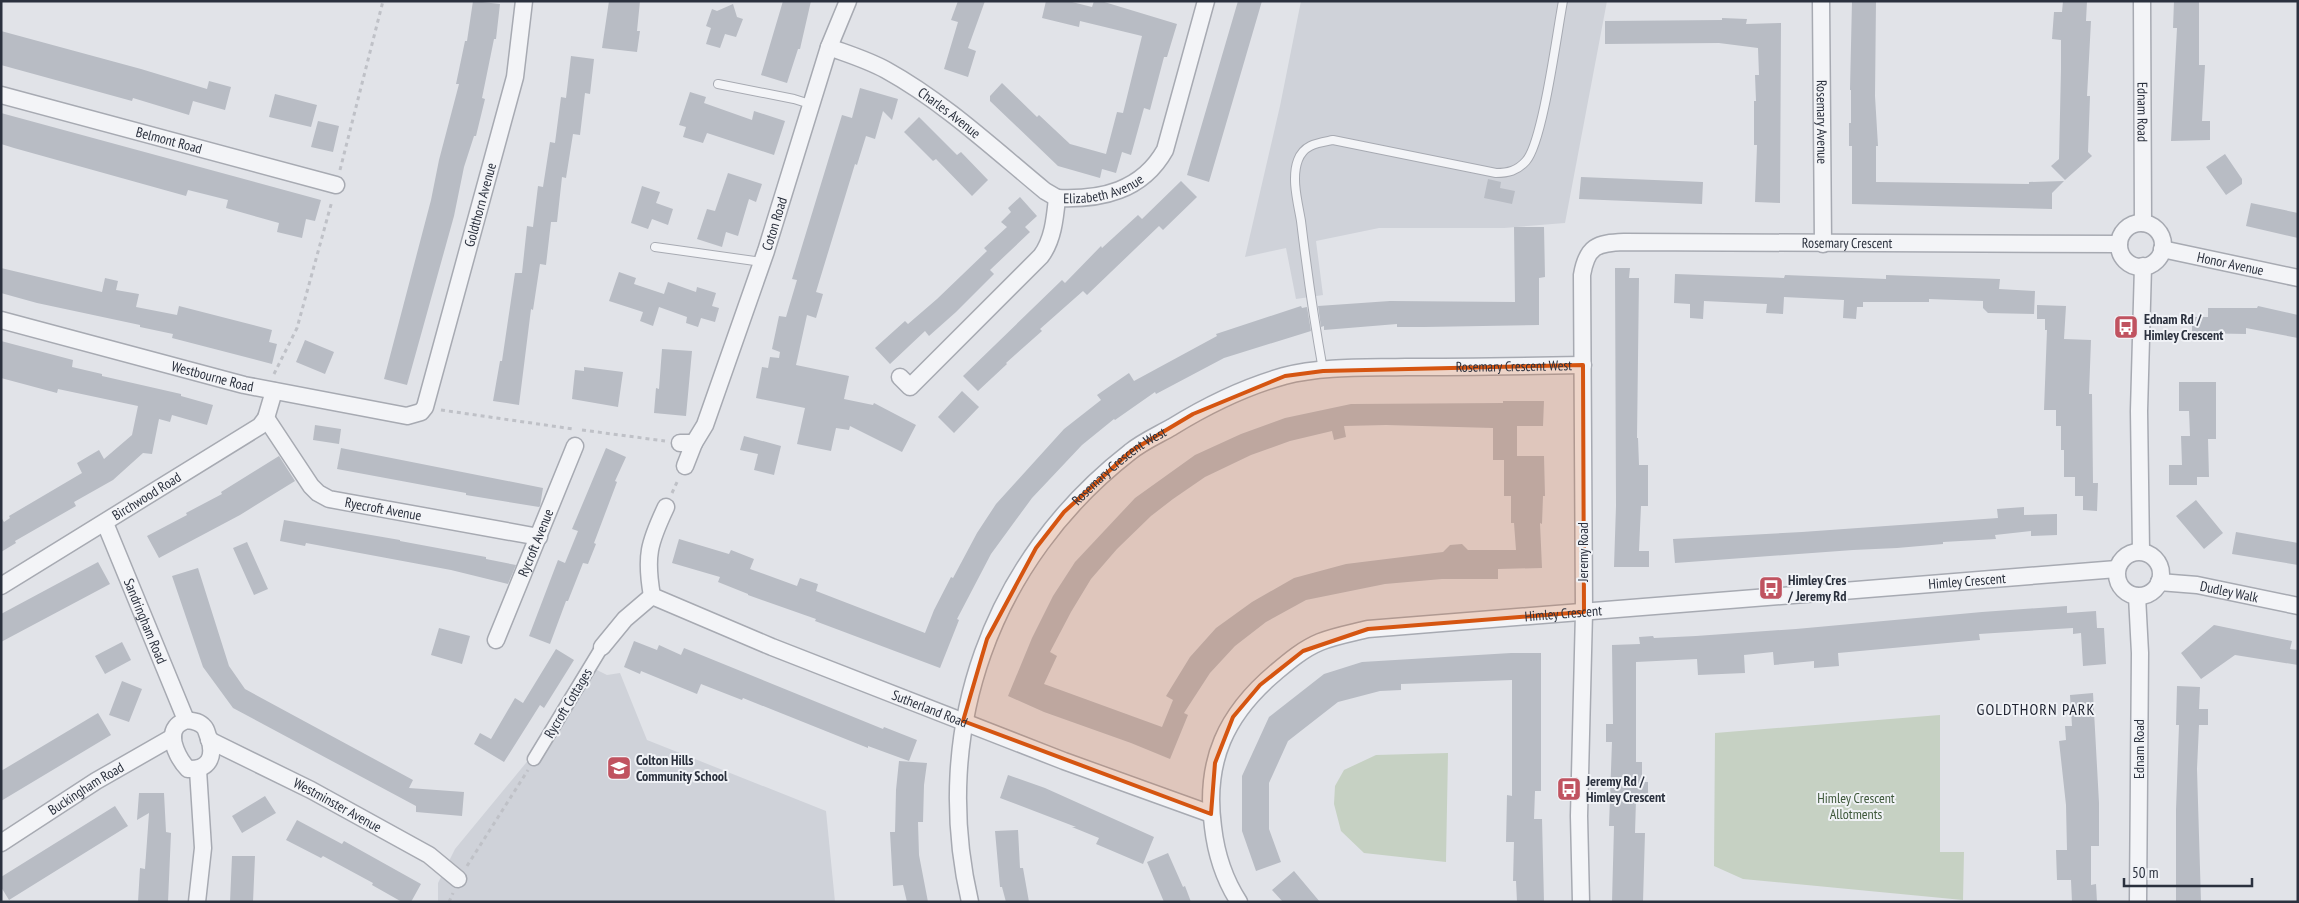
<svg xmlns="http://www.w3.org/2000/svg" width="2299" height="903" font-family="'PT Sans Narrow',sans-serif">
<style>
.built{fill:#cfd2d9}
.green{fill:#c6d1c3}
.building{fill:#b8bcc4;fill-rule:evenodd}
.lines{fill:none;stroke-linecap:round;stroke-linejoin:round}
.service-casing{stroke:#a7aab2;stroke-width:10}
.pedestrian-casing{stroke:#a7aab2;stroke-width:15}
.minor-casing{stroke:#a7aab2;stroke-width:19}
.path{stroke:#bfc1c7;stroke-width:3;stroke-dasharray:4 4;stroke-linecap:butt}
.service{stroke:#f3f4f7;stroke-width:8}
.pedestrian{stroke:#f3f4f7;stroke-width:12}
.minor{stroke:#f3f4f7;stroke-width:16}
.marked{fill:#d55511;fill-opacity:0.2;stroke:#d55511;stroke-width:4;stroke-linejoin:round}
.labels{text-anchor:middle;stroke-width:4;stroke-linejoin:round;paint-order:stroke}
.street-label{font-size:14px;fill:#2b313e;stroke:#f0f2f6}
.poi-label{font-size:14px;font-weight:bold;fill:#2b313e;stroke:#f0f2f6;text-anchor:start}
.park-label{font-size:14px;fill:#3e583a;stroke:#f0f2f6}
.quarter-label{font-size:16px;letter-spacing:1px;fill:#1d222f;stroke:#f0f2f6}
</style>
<rect width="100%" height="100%" fill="#e1e3e8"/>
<path class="built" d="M1301,1H1607L1565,223L1504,228H1379L1316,241L1323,295L1296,299L1286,248L1245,257L1280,106Z
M593,668L607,675L620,673L647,740L826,811L835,902H438V883L455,849L535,752Z"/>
<path class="green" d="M1940,715V852H1964L1963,900L1743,879L1714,866L1715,733Z
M1448,753L1446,862L1364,853L1341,831L1334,804L1335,786L1344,770L1376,755Z"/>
<path class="building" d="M473,1L500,4L496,39H494L482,98L485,99L476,136H474L464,167L454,216L407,385L384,379L431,200L439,160L459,84H456L465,41H467Z
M609,1H640L637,31H640L637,52L602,48Z
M783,1H811L800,49H798L787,83L761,75Z
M958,1H985L968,48L976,51L968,77L944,69L958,22L951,20Z
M1046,1H1068L1092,7L1094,1H1101L1177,24L1167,57H1164L1150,110L1144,108L1131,155L1122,152L1116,173L1102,169L1100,178L1058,166L990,101V96L1002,83L1037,117L1039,115L1070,144L1106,154L1117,112L1123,113L1142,36L1080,21L1079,27L1042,18Z
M1238,1H1262L1209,182L1187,175Z
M1852,1H1876L1875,96L1878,146H1876V182L2029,184V182L2064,181L2052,193V209L1852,204V146H1849V123H1851V90H1850Z
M2063,1H2087L2086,21H2091L2087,96H2090L2088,152L2092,156L2065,180L2051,166L2059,159L2061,69V40L2052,39L2054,12H2062Z
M2174,1H2199V65H2205L2202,121H2210V140L2171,141L2177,28H2173Z
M733,4L737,17L743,19L736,37L725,34L720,48L706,44L711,28L706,26L712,9L717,11Z
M1722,18L1747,19L1746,24L1781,23L1780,203L1755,202L1757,145H1754V101H1756L1755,75H1759L1758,48L1719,43L1605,44V21L1722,20Z
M1,31L141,69L207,89L209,81L231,87L225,110L193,101L189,115L133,98L132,101L1,65Z
M571,56L594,59L590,94L585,93L580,135L573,134L566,178L562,177L557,222H551L546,265L540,264L533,310L531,309L519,405L493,401L500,361H502L515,273H522L527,226L533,227L538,186L543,187L550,142L555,143L561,97L566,98Z
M860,88L898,99L892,120L883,111L875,139L866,136L857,165L855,164L816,292L823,294L816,318L807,315L796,365L849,376L844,399L873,405L874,403L916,425L902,452L850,426L849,430L836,428L831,451L797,444L805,408L756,398L762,367L768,368L770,357L779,358L780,352L772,349L779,316L786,317L797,280L792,279L842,115L852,118Z
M690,92L706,97L704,103L752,120L754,111L785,121L774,155L707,133L703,143L683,137L686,127L679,125Z
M275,94L317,105L311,127L269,117Z
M1,113L321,200L315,221L306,219L302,238L277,232L279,223L226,208L228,200L188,190L186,196L14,148L1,144Z
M919,117L957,155L961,152L988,180L972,196L936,159L933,161L904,132Z
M318,121L339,126L333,152L311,147Z
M2225,154L2242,179V184L2226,195L2206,167Z
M728,173L762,184L756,202L749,199L738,236L726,232L722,247L697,239L707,209L715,211Z
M1581,177L1703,182L1702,204L1579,199Z
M1488,179L1501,182L1500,188L1515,191L1512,204L1484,198Z
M1181,181L1197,197L1163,230L1159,226L1087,295L1083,291L1040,329L1042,331L1006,363L1007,364L978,391L963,376L1062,280L1065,283L1101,246L1102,248L1138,215L1142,219Z
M642,186L660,192L656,203L673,209L668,225L652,219L648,229L631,223Z
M1020,197L1037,216L1025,227L1030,232L990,270L994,274L956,312L929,336L925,331L890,364L875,348L905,321L908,324L937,299L987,251L984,248L1007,227L1001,222L1011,212L1008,208Z
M2251,203L2298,213V238L2246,226Z
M1514,227H1544L1545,277L1539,278V325L1424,327H1397V324L1324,330V326L1321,327L1318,306L1390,301L1515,302Z
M1,268L102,292L105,278L118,281L116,290L139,294L136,307L177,315L179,306L272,330L269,342L277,344L272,364L172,338L173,334L140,327V325L37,303L1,293Z
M1615,268H1630L1629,278H1639L1637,438H1638L1639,465H1648V506H1641L1639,551H1649V567H1614L1616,506Z
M619,272L636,278L634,284L664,294L668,282L696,292L697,287L716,293L712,306L719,308L715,322L701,318L698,327L686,323L687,317L659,307L653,326L640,321L643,312L609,301Z
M1675,274L1784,278L1785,275L1886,279V275L2000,279L1999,289L2035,291L2034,314L1988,313L1983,308V301L1929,299V302H1863V307H1857L1856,319L1843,318L1844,300L1784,297L1783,314L1766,313L1767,304L1704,301L1703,319L1690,318V304L1674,303Z
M2037,305L2066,306L2064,339L2091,340L2089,394H2092L2093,483H2098L2097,511L2083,510V496H2075V477H2064V450H2061V426H2056V410H2044L2047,330H2045V319H2037Z
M1301,306L1302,308L1307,307L1311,331L1224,358L1156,394L1155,392L1115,420L1114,419L1082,445L1032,498L991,554L957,619L959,620L940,668L815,621L816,619L748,595V594L718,582L720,577L672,563L679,539L729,554L731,550L754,559L750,569L797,586L800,578L818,584L816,591L925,633L934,610L951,577L953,578L977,533L996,504L1064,429L1101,400L1097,395L1129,373L1134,381L1217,336L1216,334Z
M2258,306L2298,315V338L2246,328V334L2192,333V317H2208V308H2257Z
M305,340L334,352L325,374L296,362Z
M1,341L73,360L72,367L102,374V376L181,394V396L213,405L207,425L172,415L170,422L159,419L152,454L143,453L113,480L74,502L76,506L15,541L16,543L1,552V517L4,522L10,518L9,516L82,473L77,463L99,450L104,459L132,435L138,406L58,389L57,393L1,378Z
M662,349L692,351L686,416L654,413L656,388L659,389Z
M584,367L623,372L618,407L572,399L575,370L584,371Z
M2179,382H2216V439H2208L2209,477H2197V485H2169V465H2182L2181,436H2190L2189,411H2179Z
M962,391L979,407L954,433L938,417Z
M1503,401H1544L1543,426H1517V456H1544L1545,496H1543L1542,524L1540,523L1542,568L1498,569V579H1442L1385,584L1306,600L1266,622L1235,646L1210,673L1184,713L1188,715L1170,759L1131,743L1044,712L1008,696L1032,638L1053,596L1075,562L1135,498L1195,455L1241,434L1285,418L1351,404L1503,403ZM1386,425L1493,428V460H1504V496H1511V523H1514L1516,550H1468L1462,544L1450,545L1443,552L1346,564L1294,578L1252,602L1216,628L1190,657L1166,696L1173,700L1162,727L1044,684L1057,656L1050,652L1071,612L1091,579L1117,549L1151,516L1173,499L1205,477L1251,455L1290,441L1332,431L1334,440L1346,437L1344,426Z
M315,425L341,429L339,444L313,440Z
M744,436L781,446L774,475L754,470L758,454L740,450Z
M341,448L543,488L540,506L539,507L466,495V493L337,469Z
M606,448L626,457L615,481L617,482L594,543L596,544L588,564L583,563L568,601H566L550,644L529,636L558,560L565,563L578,531L572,529Z
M279,456L295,481L240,515L159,558L147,536L187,515L186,513L222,494L221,492Z
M2196,500L2223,533L2204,549L2176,516Z
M2024,507V515L2057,514V535L2031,536V531L1995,535L1996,539L1943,542V544L1897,548L1853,550L1675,563L1673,539L1802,532L1998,518L1997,509Z
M284,520L400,540V541L486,557V559L516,565L508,584L451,570L306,543L305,546L280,541Z
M2236,532L2298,543V565L2232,554Z
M247,542L268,589L254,595L233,548Z
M98,562L110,584L1,642V614Z
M198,568L229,666L245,689L413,780L409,788L464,792L462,816L416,812V806L233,708L203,667L172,576Z
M2067,606V613L2096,611L2097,628H2104L2106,664L2083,666L2081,633L2073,634V628L1979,634L1980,640L1838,653L1839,666L1814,668V661L1774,665L1773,652L1744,655L1745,673L1698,675L1697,659L1636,662V762H1642V782H1648V799L1636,800L1635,833H1645L1643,902H1612L1614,826H1609L1612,742H1606V724H1613L1612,645L1640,644L1639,637L1653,636L1654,638L1696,636L1796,629L1982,612Z
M2214,625L2292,641L2290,649L2298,650V665L2235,655L2201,679L2181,653Z
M439,628L470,636L462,664L431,655Z
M634,641L657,650L659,645L681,655L684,648L883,729L884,727L917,740L909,761L868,746V748L743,698L742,700L701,684L697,694L641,671L640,674L624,667Z
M122,642L131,660L105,674L95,656Z
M556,649L574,660L544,708L540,705L504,762L474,744L480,733L491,739L515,698L523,703Z
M1511,653H1541V791H1535L1534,819H1542L1544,902H1517L1516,881H1513L1514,842H1506L1507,795L1512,796V680L1401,684V690L1380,691L1338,702L1288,741L1269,783V829L1281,862L1256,871L1242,831V776L1269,717L1324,674L1362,662Z
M122,681L142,689L129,722L109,715Z
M2177,686L2200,687L2199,709H2208V725H2199L2197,769L2201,902H2176V810L2179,725H2176Z
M2093,693L2099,803V846H2091V885L2096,884L2097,902H2072L2071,880H2057L2056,850H2067L2066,805L2059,741L2066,740L2065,726H2072L2070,695Z
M98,713L111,735L1,801V771Z
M899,761L927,763L924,785L923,822H918L919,855L928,902H907L903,885L893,886L890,832H895L896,790Z
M1008,775L1045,788L1154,837L1143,864L1096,844L1099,838L1072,827H1076L1000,798Z
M139,793H164L166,832L171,833L168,902H138L140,868L145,869L149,813L137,820Z
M265,796L276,813L242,833L232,816Z
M115,806L128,826L9,900L1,887V877Z
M297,820L342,844L344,841L421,884L411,902H402L372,885L373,883L323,856L321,858L286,840Z
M1018,830L1020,868H1023L1029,902H1006L1002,887H1000L995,831Z
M1168,853L1183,887L1185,886L1191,902H1164L1147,862Z
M232,856H255L253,902H230Z
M1294,871L1320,902H1283L1272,890Z"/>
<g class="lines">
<defs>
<path id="service" d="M718,84L794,99L810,104
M655,247L762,262
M1323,370C1314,320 1307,271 1301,221C1298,203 1291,178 1298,160C1304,144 1318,143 1333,140L1496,173C1508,173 1517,171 1526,161C1543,142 1557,32 1563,1"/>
<path id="pedestrian" d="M534,759L602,647"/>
<g id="minor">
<path id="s1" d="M1821,1L1823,244"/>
<path id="s2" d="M2142,1L2143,223"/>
<path id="s3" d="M829,47C848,54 868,60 886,70C944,102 994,149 1045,191L1057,198"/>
<path id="s4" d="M1,95L336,185"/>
<circle cx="2141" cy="245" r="22"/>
<path id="s5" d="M2162,249L2298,278"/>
<path id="s6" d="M1,320L244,385L407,416L421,412L425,407L515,77L524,1"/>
<path id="s7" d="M900,377L910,387L1041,256C1053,240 1055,218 1057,198C1101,200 1142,191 1165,150L1206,1"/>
<path id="s8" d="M266,418L311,486L318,493L329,499L539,537"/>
<path d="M680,443H694L685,466"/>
<path id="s9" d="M694,443L705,425L766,251L829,47L848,1"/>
<path id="s10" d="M666,507C649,543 645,556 652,596L772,647L1064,761L1211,814"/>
<path id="s11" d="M105,523L186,720"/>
<path d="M2141,551L2139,411L2143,266"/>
<circle cx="2139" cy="574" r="22"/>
<path id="s12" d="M2159,582L2197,585L2298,606"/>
<path id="s13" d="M1,586L260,426L266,418L274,391"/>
<path d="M2137,596L2140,653L2138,902"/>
<path id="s14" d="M496,640L575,446"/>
<path d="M602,647L625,619L652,596"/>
<path d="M186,720C193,721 199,721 204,727C207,730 207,735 209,738C215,757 209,770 188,769C180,761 167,739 176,727C178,724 182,722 186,720Z"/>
<path id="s15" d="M209,740L311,790L429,855L458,879"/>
<path id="s16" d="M1,843L96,781L173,737"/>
<path d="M197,902L203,848L198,770"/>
<path id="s17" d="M970,902C930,730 991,560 1130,452C1142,442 1158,435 1172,427C1206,406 1245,387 1284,376C1323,366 1366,368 1406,367C1465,367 1524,366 1583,365"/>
<path id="s18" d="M1239,902C1224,879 1216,853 1213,827C1204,761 1226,714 1276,672C1289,661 1303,649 1320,642C1335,636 1352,633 1368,629L2117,569"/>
<path id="s19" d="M1581,902L1579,816L1584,612L1582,275C1587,246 1597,243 1624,242L2119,244"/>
</g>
</defs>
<use href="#service" class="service-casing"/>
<use href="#pedestrian" class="pedestrian-casing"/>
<use href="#minor" class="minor-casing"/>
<path class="path" d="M340,170L383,1
M274,374L297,328L332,201
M441,410L573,429
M582,430L665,441
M672,493L678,480
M467,866L528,770
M449,902L453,893"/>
<use href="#service" class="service"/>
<use href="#pedestrian" class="pedestrian"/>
<use href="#minor" class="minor"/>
</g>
<path class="marked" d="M1583,365L1584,612L1368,629L1303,651L1260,685L1233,717L1215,763L1211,814L963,721L987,639L1036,548L1064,512L1131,451L1193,414L1285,376L1323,371Z"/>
<defs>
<symbol id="bus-square" viewBox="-11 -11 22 22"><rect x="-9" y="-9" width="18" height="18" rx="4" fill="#c05360" stroke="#f0f2f6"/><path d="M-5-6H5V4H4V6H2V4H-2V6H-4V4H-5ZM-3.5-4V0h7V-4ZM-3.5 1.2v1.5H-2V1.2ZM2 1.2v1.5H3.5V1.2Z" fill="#fff"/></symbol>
<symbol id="school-square" viewBox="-11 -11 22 22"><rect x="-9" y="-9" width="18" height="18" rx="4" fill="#c05360" stroke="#f0f2f6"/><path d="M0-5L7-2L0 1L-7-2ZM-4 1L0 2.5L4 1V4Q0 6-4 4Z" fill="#fff"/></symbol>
</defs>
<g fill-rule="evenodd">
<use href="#bus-square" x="2112" y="313" width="28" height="28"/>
<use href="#bus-square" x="1757" y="574" width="28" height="28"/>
<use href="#school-square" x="605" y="754" width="28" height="28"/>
<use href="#bus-square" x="1555" y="775" width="28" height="28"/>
</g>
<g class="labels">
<g class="street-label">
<text dy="5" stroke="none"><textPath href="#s2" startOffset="111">Ednam Road</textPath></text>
<text dy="5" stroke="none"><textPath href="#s3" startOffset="138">Charles Avenue</textPath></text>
<text dy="5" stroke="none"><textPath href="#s1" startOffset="121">Rosemary Avenue</textPath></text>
<text dy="5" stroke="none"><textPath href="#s4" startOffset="174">Belmont Road</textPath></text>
<text dy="5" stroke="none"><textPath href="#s7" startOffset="308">Elizabeth Avenue</textPath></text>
<text dy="5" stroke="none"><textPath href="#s6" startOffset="648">Goldthorn Avenue</textPath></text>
<text dy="5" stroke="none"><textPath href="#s9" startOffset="234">Coton Road</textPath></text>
<text dy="5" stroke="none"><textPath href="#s19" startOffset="911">Rosemary Crescent</textPath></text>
<text dy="5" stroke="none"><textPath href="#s5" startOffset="70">Honor Avenue</textPath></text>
<text dy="5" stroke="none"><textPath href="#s17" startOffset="908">Rosemary Crescent West</textPath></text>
<text dy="5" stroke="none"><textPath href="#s6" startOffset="219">Westbourne Road</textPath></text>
<text dy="5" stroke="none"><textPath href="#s17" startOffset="488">Rosemary Crescent West</textPath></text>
<text dy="5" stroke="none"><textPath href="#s13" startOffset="171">Birchwood Road</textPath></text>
<text dy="5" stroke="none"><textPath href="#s8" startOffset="159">Ryecroft Avenue</textPath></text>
<text dy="5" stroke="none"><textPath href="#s14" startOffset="105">Rycroft Avenue</textPath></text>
<text transform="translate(1583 552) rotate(-90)" y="5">Jeremy Road</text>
<text dy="5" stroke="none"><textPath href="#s18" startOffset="960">Himley Crescent</textPath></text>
<text dy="5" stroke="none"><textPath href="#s12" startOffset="71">Dudley Walk</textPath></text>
<text dy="5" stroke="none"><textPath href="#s18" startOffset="555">Himley Crescent</textPath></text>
<text dy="5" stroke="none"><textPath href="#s11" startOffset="106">Sandringham Road</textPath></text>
<text transform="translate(568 703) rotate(-59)" y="5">Rycroft Cottages</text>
<text dy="5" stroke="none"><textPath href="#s10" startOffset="392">Sutherland Road</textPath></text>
<text transform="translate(2139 749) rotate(-90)" y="5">Ednam Road</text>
<text dy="5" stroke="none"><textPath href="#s16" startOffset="101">Buckingham Road</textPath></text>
<text dy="5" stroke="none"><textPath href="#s15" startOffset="144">Westminster Avenue</textPath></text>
</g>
<g class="poi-label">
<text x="2144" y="324">Ednam Rd /<tspan x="2144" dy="16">Himley Crescent</tspan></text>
<text x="1788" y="585">Himley Cres<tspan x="1788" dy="16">/ Jeremy Rd</tspan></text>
<text x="636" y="765">Colton Hills<tspan x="636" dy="16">Community School</tspan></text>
<text x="1586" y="786">Jeremy Rd /<tspan x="1586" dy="16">Himley Crescent</tspan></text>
</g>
<g class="park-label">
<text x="1856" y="803">Himley Crescent<tspan x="1856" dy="16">Allotments</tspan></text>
</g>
<g class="quarter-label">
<text x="2036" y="715">GOLDTHORN PARK</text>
</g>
</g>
<rect width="2299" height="903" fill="none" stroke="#2b313e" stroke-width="5"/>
<path d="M2124 878v8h128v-8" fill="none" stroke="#2b313e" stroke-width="2.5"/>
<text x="2132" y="878" font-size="15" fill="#2b313e" stroke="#f0f2f6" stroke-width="4" paint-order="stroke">50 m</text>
</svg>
